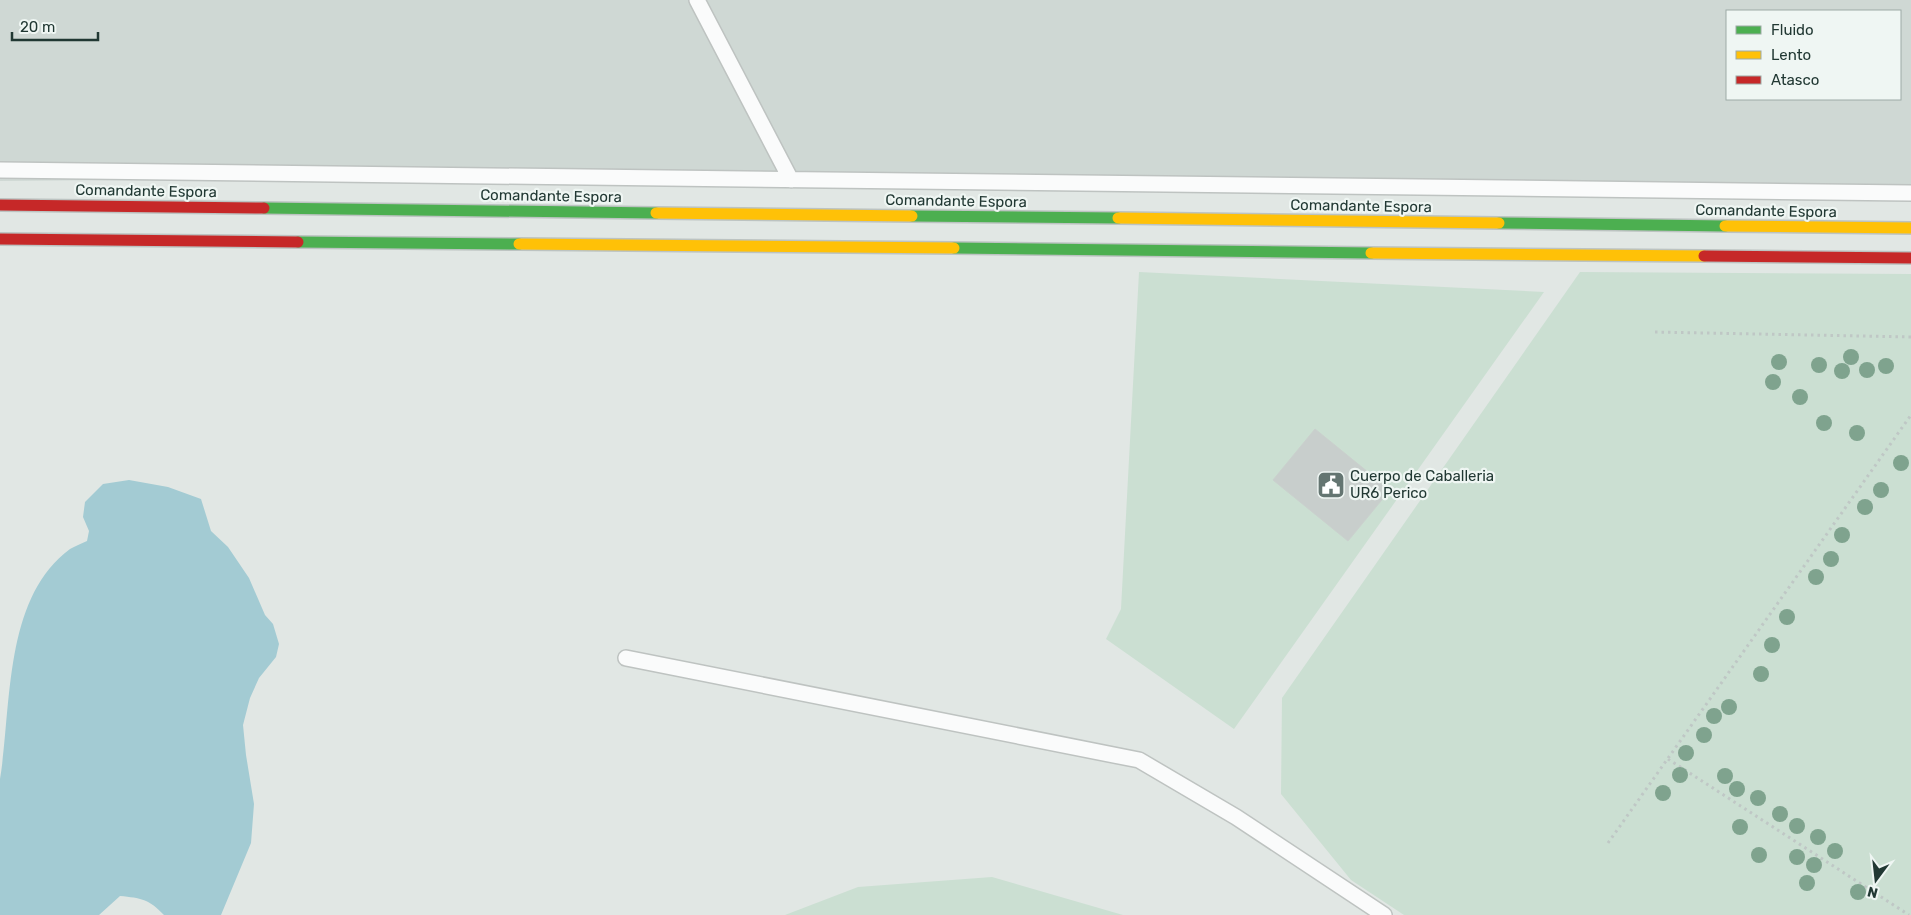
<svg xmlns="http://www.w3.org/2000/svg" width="1911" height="915" font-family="Rubik,sans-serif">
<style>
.built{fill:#cfd8d4;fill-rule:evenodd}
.green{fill:#cbdfd2}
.water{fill:#a3cbd3}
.building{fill:#c8cecc;stroke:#cad0cd}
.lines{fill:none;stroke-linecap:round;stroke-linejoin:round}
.lane-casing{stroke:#bec3c1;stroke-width:18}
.fast-casing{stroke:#bcc3c1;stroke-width:14}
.slow-casing{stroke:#bcc3c1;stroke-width:14}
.jam-casing{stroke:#bcc3c1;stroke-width:14}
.path{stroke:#bfc7c5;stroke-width:3;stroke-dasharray:2.5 4;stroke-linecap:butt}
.lane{stroke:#fafbfb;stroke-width:15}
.fast{stroke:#4caf50;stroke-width:11}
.slow{stroke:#ffc107;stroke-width:11}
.jam{stroke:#c62828;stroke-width:11}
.tree{fill:#7fa38e}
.labels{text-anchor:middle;stroke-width:4.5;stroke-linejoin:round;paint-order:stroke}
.street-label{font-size:15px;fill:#213833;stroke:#eff6f3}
.poi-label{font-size:15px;fill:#213833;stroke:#eff6f3;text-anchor:start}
</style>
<rect width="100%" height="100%" fill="#e1e7e4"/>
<path class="built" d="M0,0H1911V196L234,179L0,181ZM1727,11H1900V99H1727Z"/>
<path class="green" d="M1139,272L1544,292L1234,729L1106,639L1121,609Z
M1580,272L1911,274V915H1404L1351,880L1281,794L1282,698Z
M992,877L1123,915H785L858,887Z"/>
<path class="water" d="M129,480L168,487L201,499L211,531L228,547L249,578L265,615L273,624L279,644L276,657L259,678L250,698L243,725L246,755L254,804L251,843L221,915H164C149,899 141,898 120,896L99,915H0V779C12,707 3,598 70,549C75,546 81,544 87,541L89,531L83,517L85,502L103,484Z"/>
<path class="building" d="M1315,429L1390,490L1348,541L1273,480Z"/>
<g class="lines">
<defs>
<path id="lane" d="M697,0L791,180
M0,170L1911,193
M626,658L1139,760L1236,817L1384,915"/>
<path id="fast" d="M264,208L656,213
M912,216L1118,218
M1499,223L1725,226
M298,242L519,244
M954,248L1371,253"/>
<path id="slow" d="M656,213L912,216
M1118,218L1499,223
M1725,226L1911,228
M519,244L954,248
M1371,253L1704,256"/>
<path id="jam" d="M0,205L264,208
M0,239L298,242
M1704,256L1911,258"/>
</defs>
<use href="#lane" class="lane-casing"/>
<use href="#fast" class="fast-casing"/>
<use href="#slow" class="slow-casing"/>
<use href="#jam" class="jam-casing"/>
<path class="path" d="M1655,332L1911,337
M1668,759L1909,915
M1608,843L1911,415"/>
<use href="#lane" class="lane"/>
<use href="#fast" class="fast"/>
<use href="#slow" class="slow"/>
<use href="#jam" class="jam"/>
</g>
<g class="tree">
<circle cx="1851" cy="357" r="8"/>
<circle cx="1779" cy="362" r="8"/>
<circle cx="1819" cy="365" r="8"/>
<circle cx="1886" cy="366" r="8"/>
<circle cx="1867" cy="370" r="8"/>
<circle cx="1842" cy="371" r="8"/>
<circle cx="1773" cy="382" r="8"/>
<circle cx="1800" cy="397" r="8"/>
<circle cx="1824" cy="423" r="8"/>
<circle cx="1857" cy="433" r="8"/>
<circle cx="1901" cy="463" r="8"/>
<circle cx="1881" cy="490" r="8"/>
<circle cx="1865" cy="507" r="8"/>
<circle cx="1842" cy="535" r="8"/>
<circle cx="1831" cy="559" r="8"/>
<circle cx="1816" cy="577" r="8"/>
<circle cx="1787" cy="617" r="8"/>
<circle cx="1772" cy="645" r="8"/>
<circle cx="1761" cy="674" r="8"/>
<circle cx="1729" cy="707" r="8"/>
<circle cx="1714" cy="716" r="8"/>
<circle cx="1704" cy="735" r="8"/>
<circle cx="1686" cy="753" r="8"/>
<circle cx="1680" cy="775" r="8"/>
<circle cx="1725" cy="776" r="8"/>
<circle cx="1737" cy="789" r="8"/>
<circle cx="1663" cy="793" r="8"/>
<circle cx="1758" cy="798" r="8"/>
<circle cx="1780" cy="814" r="8"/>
<circle cx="1797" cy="826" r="8"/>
<circle cx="1740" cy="827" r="8"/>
<circle cx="1818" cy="837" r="8"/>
<circle cx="1835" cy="851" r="8"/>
<circle cx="1759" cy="855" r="8"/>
<circle cx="1797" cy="857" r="8"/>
<circle cx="1814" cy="865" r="8"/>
<circle cx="1807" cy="883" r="8"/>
<circle cx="1858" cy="892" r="8"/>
</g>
<defs>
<symbol id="civic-square" viewBox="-11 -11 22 22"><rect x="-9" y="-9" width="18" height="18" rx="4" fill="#647571" stroke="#eff6f3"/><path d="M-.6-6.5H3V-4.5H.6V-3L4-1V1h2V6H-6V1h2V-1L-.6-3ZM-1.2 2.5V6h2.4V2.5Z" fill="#fff"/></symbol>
</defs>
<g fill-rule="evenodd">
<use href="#civic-square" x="1315" y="469" width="32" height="32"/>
</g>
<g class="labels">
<g class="street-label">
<text transform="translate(146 191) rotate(1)" y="5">Comandante Espora</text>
<text transform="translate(551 196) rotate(1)" y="5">Comandante Espora</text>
<text transform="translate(956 201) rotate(1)" y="5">Comandante Espora</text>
<text transform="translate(1361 206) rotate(1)" y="5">Comandante Espora</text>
<text transform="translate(1766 211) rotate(1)" y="5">Comandante Espora</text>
</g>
<g class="poi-label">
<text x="1350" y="481">Cuerpo de Caballeria<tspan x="1350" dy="17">UR6 Perico</tspan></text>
</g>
</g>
<rect x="1726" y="10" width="175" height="90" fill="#eff6f3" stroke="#9daaa6"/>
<rect x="1736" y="26" width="25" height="8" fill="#4caf50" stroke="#9daaa6"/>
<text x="1771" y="35" font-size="15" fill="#213833">Fluido</text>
<rect x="1736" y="51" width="25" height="8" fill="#ffc107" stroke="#9daaa6"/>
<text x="1771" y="60" font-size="15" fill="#213833">Lento</text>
<rect x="1736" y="76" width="25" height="8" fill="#c62828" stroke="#9daaa6"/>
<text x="1771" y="85" font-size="15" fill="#213833">Atasco</text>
<g transform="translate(1876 880) rotate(195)" stroke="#eff6f3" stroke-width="4" paint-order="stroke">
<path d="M0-4L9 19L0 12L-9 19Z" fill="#213833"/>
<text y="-8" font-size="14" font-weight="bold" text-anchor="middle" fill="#213833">N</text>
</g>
<path d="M12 32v8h86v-8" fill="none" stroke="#213833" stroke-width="2.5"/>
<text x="20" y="32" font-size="15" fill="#213833" stroke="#eff6f3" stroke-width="4" paint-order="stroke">20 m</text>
</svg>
